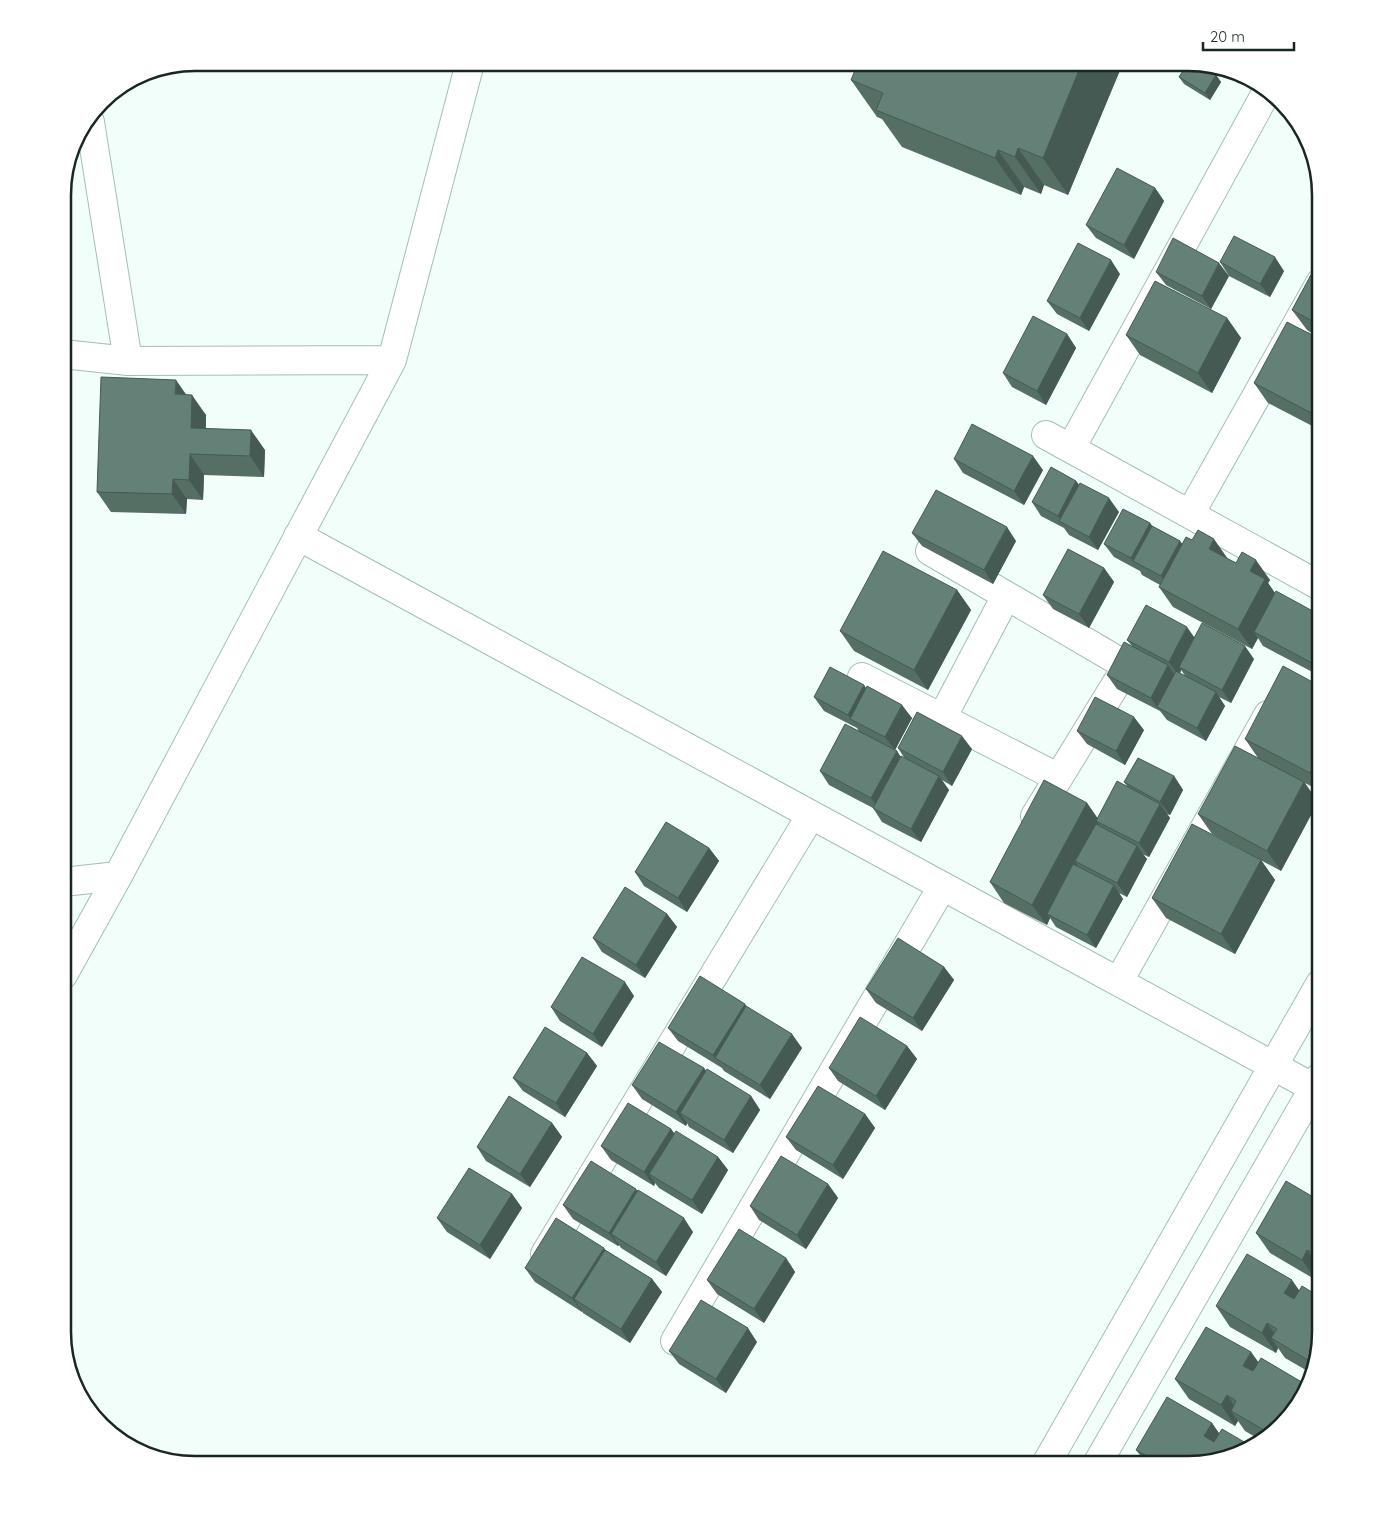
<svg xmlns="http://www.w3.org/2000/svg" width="1383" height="1527" font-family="Quicksand,sans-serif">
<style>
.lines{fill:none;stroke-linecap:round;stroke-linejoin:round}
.minor-casing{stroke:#a0c0b4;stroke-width:30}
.minor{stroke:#fff;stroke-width:28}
.wall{fill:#556f65;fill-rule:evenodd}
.shaded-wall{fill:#455a53}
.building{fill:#638176;stroke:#455a53}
.rim{fill:none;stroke:#192621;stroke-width:2.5}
</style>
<rect width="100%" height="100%" fill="#f1fef9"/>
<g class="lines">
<defs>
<path id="minor" d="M90,122L128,361
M63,354L128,361L392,360
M1046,435L1320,586
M1071,448L1266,93
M1190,514L1320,283
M298,536L1314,1088
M930,551L1127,666L1035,816
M862,677L1057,777
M942,718L1006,596
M63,882L118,876
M63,975L118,876L392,360L470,63
M1119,981L1268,715
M545,1254L811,815
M675,1341L942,887
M1046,1464L1320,984
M1097,1464L1320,1077"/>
</defs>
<use href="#minor" class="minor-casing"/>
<use href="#minor" class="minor"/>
</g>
<path class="wall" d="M1123,63L1068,195L1044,185L1041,194L1024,187L1021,195L902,147L882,119L877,117L851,80Z
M1216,75L1221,82L1210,100L1184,84L1179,77Z
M1155,188L1164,201L1134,259L1096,238L1086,225Z
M1320,258V338L1307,330L1292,310Z
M1220,262L1284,271L1270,297L1229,276Z
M1156,272L1229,276L1211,309L1166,285Z
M1120,274L1089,331L1057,314L1047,301Z
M1227,318L1241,338L1212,393L1140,355L1126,335Z
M1067,334L1076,348L1046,405L1012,387L1003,373Z
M1320,339V430L1268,403L1254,383Z
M186,395L206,415V428L265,450L264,477L204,475L203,500L187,499L186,514L111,512L97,492Z
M954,459L1043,470L1024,505L963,473Z
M1076,481L1079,485L1119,512L1098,550L1069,535L1064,528L1041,516L1032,502Z
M1150,523L1153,527L1180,541L1182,544L1228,559L1270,580L1268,583L1275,593L1320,615V676L1263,646L1258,638L1252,649L1173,607L1159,587L1160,585L1142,575L1140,571L1114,557L1104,544Z
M912,533L1016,541L993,584L922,546Z
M1104,568L1114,582L1089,628L1053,609L1043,595Z
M957,590L971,610L928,690L854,651L840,631Z
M1194,638L1254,659L1231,703L1219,697L1225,706L1206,741L1167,720L1160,711L1117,689L1107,675L1132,646L1127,640ZM1181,670L1186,677L1180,674Z
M864,685L866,689L912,718L895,750L897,751L900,757L905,759L898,748L972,749L952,786L942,780L949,790L921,842L882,822L873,808L829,785L820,771L859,732L857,728L824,711L814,697Z
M1320,686V791L1305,783L1318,802L1281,871L1212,834L1198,814L1258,758L1245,739Z
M1144,730L1125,765L1087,744L1077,731Z
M1174,776L1183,790L1170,815L1167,814L1170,818L1149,857L1142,854L1147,859L1127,897L1119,893L1123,899L1096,948L1056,927L1050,918L1047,925L1004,903L990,882L1087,803L1097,818L1127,786L1124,782Z
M709,848L719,861L687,912L644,886L635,872Z
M1261,860L1275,880L1235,954L1166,918L1152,898Z
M667,914L677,927L645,978L602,952L593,938Z
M944,967L954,980L922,1031L876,1003L866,989Z
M634,996L602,1047L560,1021L551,1007Z
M747,1007L802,1048L770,1099L724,1071L722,1068L678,1041L668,1028Z
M907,1046L917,1059L885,1110L838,1081L829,1068Z
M587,1053L597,1066L565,1117L523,1091L513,1078Z
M704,1068L706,1071L751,1096L760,1110L733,1153L689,1127L687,1123L686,1126L642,1099L632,1085Z
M865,1114L875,1128L843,1179L796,1150L786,1137Z
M552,1123L562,1137L530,1187L486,1161L477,1147Z
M671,1129L674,1133L718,1157L728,1170L702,1214L659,1188L655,1183L654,1186L611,1160L601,1146Z
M828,1184L838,1198L806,1249L759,1220L750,1206Z
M638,1191L693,1232L666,1276L621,1248L619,1245L618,1246L573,1219L563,1205Z
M512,1194L522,1208L490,1259L447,1232L437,1218Z
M1320,1201V1279L1318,1276L1316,1280L1270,1253L1256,1233Z
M605,1250L652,1279L662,1292L630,1343L583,1313L582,1311V1312L535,1282L525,1268Z
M786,1258L795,1272L764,1323L717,1294L707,1280Z
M1216,1306L1320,1332L1311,1373L1285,1358L1278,1348L1276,1353L1230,1327Z
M757,1342L726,1393L679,1364L669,1351Z
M1251,1352L1259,1363L1307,1390L1269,1437L1262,1441L1245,1431L1238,1421L1235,1426L1189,1399L1175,1379Z
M1212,1423L1219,1434L1188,1464H1147L1136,1450Z"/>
<path class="shaded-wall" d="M1082,63H1123L1068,195L1043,158Z
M1216,75L1221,82L1210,100L1205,93Z
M1018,148L1044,185L1041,194L1015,157Z
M998,150L1024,187L1021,195L995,158Z
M1155,188L1164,201L1134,259L1124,245Z
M1275,257L1284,271L1270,297L1260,284Z
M1111,260L1120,274L1089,331L1080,318Z
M1219,263L1229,276L1211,309L1202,296Z
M1227,318L1241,338L1212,393L1198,373Z
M1067,334L1076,348L1046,405L1037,391Z
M176,380L190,400L175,394Z
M192,395L206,415L205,448L191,428Z
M251,430L265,450L264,477L250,456Z
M190,454L204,475L203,500L189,480Z
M1033,456L1043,470L1024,505L1014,491Z
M173,479L187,499L186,514L172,494Z
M1076,481L1086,495L1063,523L1058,516Z
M1109,498L1119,512L1098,550L1089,537Z
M1150,523L1160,537L1134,562L1131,558Z
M1007,527L1016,541L993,584L984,570Z
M1214,539L1228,559L1209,549Z
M1180,541L1189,554L1170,590L1161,576Z
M1256,560L1270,580L1268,583L1279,599L1254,632L1258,638L1252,649L1238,629L1250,571Z
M1104,568L1114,582L1089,628L1079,614Z
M957,590L971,610L928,690L914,670Z
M1187,627L1197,641L1179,667L1181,670L1179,676L1169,662Z
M1245,646L1254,659L1231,703L1222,690Z
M1320,647V675L1312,663Z
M1168,665L1178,679L1157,707L1151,698Z
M864,685L873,699L851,719L848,715Z
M1216,692L1225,706L1206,741L1197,728Z
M902,705L912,718L895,750L885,737Z
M1134,717L1144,730L1125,765L1116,751Z
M962,736L972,749L952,786L943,772Z
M897,751L906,765L881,812L871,798Z
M1320,753V788L1310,773Z
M939,776L949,790L921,842L911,829Z
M1174,776L1183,790L1170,815L1160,802Z
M1304,782L1318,802L1281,871L1267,851Z
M1087,803L1101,823L1096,821L1100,826L1075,861L1078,866L1051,916L1047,914L1050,918L1047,925L1032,905Z
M1160,804L1170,818L1149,857L1139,843Z
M1137,846L1147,859L1127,897L1117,883Z
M709,848L719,861L687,912L678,898Z
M1261,860L1275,880L1235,954L1221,934Z
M1114,885L1123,899L1096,948L1087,935Z
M667,914L677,927L645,978L636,965Z
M944,967L954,980L922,1031L913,1018Z
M625,982L634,996L602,1047L593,1034Z
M745,1004L755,1018L715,1058L713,1055Z
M792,1034L802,1048L770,1099L760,1085Z
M907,1046L917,1059L885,1110L876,1096Z
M587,1053L597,1066L565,1117L556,1103Z
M704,1068L713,1082L680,1113L687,1123L686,1126L676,1112Z
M751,1096L760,1110L733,1153L724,1140Z
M865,1114L875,1128L843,1179L833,1165Z
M552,1123L562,1137L530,1187L520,1174Z
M671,1129L681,1143L649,1174L655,1183L654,1186L644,1172Z
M718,1157L728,1170L702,1214L692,1200Z
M828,1184L838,1198L806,1249L797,1235Z
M636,1189L646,1202L611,1234L619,1245L618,1246L609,1233Z
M512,1194L522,1208L490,1259L480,1245Z
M684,1218L693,1232L666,1276L656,1262Z
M604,1248L613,1261L574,1299L582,1311V1312L572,1298Z
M1307,1250L1320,1269L1311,1265L1318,1276L1316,1280L1302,1260Z
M786,1258L795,1272L764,1323L754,1309Z
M652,1279L662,1292L630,1343L621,1329Z
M1292,1280L1306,1300L1298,1313L1284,1293Z
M1267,1323L1281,1343L1271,1338L1278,1348L1276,1353L1262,1333Z
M748,1328L757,1342L726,1393L716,1379Z
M1251,1352L1265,1372L1257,1386L1243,1366Z
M1305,1384L1308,1387L1307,1390L1287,1415Z
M1227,1395L1241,1415L1231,1411L1238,1421L1235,1426L1221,1405Z
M1212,1423L1226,1443L1218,1456L1204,1436Z"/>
<path class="building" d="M858,63H1082L1043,158L1018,148L1015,157L998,150L995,158L876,110L883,93L851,80Z
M1188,63H1196L1216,75L1205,93L1179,77Z
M1117,168L1155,188L1124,245L1086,225Z
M1234,236L1275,257L1260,284L1220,262Z
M1173,238L1219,263L1202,296L1156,272Z
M1078,243L1111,260L1080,318L1047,301Z
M1320,258V325L1292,310Z
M1155,281L1227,318L1198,373L1126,335Z
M1033,316L1067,334L1037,391L1003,373Z
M1287,322L1320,339V415L1319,417L1254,383Z
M101,377L176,380L175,394L192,395L191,428L251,430L250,456L190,454L189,480L173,479L172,494L97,492Z
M972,424L1033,456L1014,491L954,459Z
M1051,467L1076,481L1058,516L1032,502Z
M1080,483L1109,498L1089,537L1059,521Z
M936,490L1007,527L984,570L912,533Z
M1123,509L1150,523L1131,558L1104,544Z
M1152,526L1180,541L1161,576L1133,561Z
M1198,530L1214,539L1209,549L1236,563L1242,552L1256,560L1250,571L1265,579L1238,629L1159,587L1186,537L1192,540Z
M1068,549L1104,568L1079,614L1043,595Z
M883,551L957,590L914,670L840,631Z
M1320,553V563L1317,561Z
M1276,591L1320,615V647L1312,663L1254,632Z
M1146,605L1187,627L1169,662L1127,640Z
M1202,623L1245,646L1222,690L1179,667Z
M1124,642L1168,665L1151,698L1107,675Z
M1283,666L1320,686V753L1310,773L1245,739Z
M830,667L864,685L848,715L814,697Z
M1176,671L1216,692L1197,728L1157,707Z
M867,686L902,705L885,737L850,719Z
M1095,697L1134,717L1116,751L1077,731Z
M917,712L962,736L943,772L898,748Z
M845,724L897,751L871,798L820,771Z
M1235,746L1304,782L1267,851L1198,814Z
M901,756L939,776L911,829L873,808Z
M1138,758L1174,776L1160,802L1124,782Z
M1044,780L1087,803L1032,905L990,882Z
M1117,781L1160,804L1139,843L1096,821Z
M666,822L709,848L678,898L635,872Z
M1096,824L1137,846L1117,883L1075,861Z
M1192,824L1261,860L1221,934L1152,898Z
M1073,864L1114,885L1087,935L1047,914Z
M625,887L667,914L636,965L593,938Z
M898,938L944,967L913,1018L866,989Z
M582,957L625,982L593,1034L551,1007Z
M700,976L745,1004L713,1055L668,1028Z
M746,1006L792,1034L760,1085L715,1058Z
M860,1017L907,1046L876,1096L829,1068Z
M545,1027L587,1053L556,1103L513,1078Z
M659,1042L704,1068L676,1112L632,1085Z
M707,1069L751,1096L724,1140L680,1113Z
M818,1086L865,1114L833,1165L786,1137Z
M509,1096L552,1123L520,1174L477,1147Z
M628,1103L671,1129L644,1172L601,1146Z
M676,1131L718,1157L692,1200L649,1174Z
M781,1156L828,1184L797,1235L750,1206Z
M591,1161L636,1189L609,1233L563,1205Z
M469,1168L512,1194L480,1245L437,1218Z
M1286,1181L1320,1201V1271L1311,1265L1317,1255L1307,1250L1302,1260L1256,1233Z
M638,1190L684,1218L656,1262L611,1234Z
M556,1218L604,1248L572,1298L525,1268Z
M739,1229L786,1258L754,1309L707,1280Z
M605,1250L652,1279L621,1329L574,1299Z
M1247,1254L1292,1280L1284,1293L1294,1299L1302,1286L1320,1297V1332L1313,1363L1271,1338L1277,1329L1267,1323L1262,1333L1216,1306Z
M701,1300L748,1328L716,1379L669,1351Z
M1206,1327L1251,1352L1243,1366L1253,1371L1261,1358L1305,1384L1287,1415L1271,1434L1231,1411L1236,1401L1227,1395L1221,1405L1175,1379Z
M1167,1397L1212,1423L1204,1436L1214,1442L1222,1429L1251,1446L1231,1457L1188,1464H1162L1136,1450Z"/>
<path d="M0 0H1383V1527H0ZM195 71H1188A124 124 0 0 1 1312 195V1332A124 124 0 0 1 1188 1456H195A124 124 0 0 1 71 1332V195A124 124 0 0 1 195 71Z" fill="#fff" fill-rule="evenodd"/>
<path class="rim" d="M195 71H1188A124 124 0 0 1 1312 195V1332A124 124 0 0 1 1188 1456H195A124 124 0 0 1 71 1332V195A124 124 0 0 1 195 71Z"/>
<path d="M1203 42v8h91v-8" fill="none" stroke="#192621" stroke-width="2.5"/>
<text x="1210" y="42" font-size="15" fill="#192621" stroke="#ffffff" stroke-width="4" paint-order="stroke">20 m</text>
</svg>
